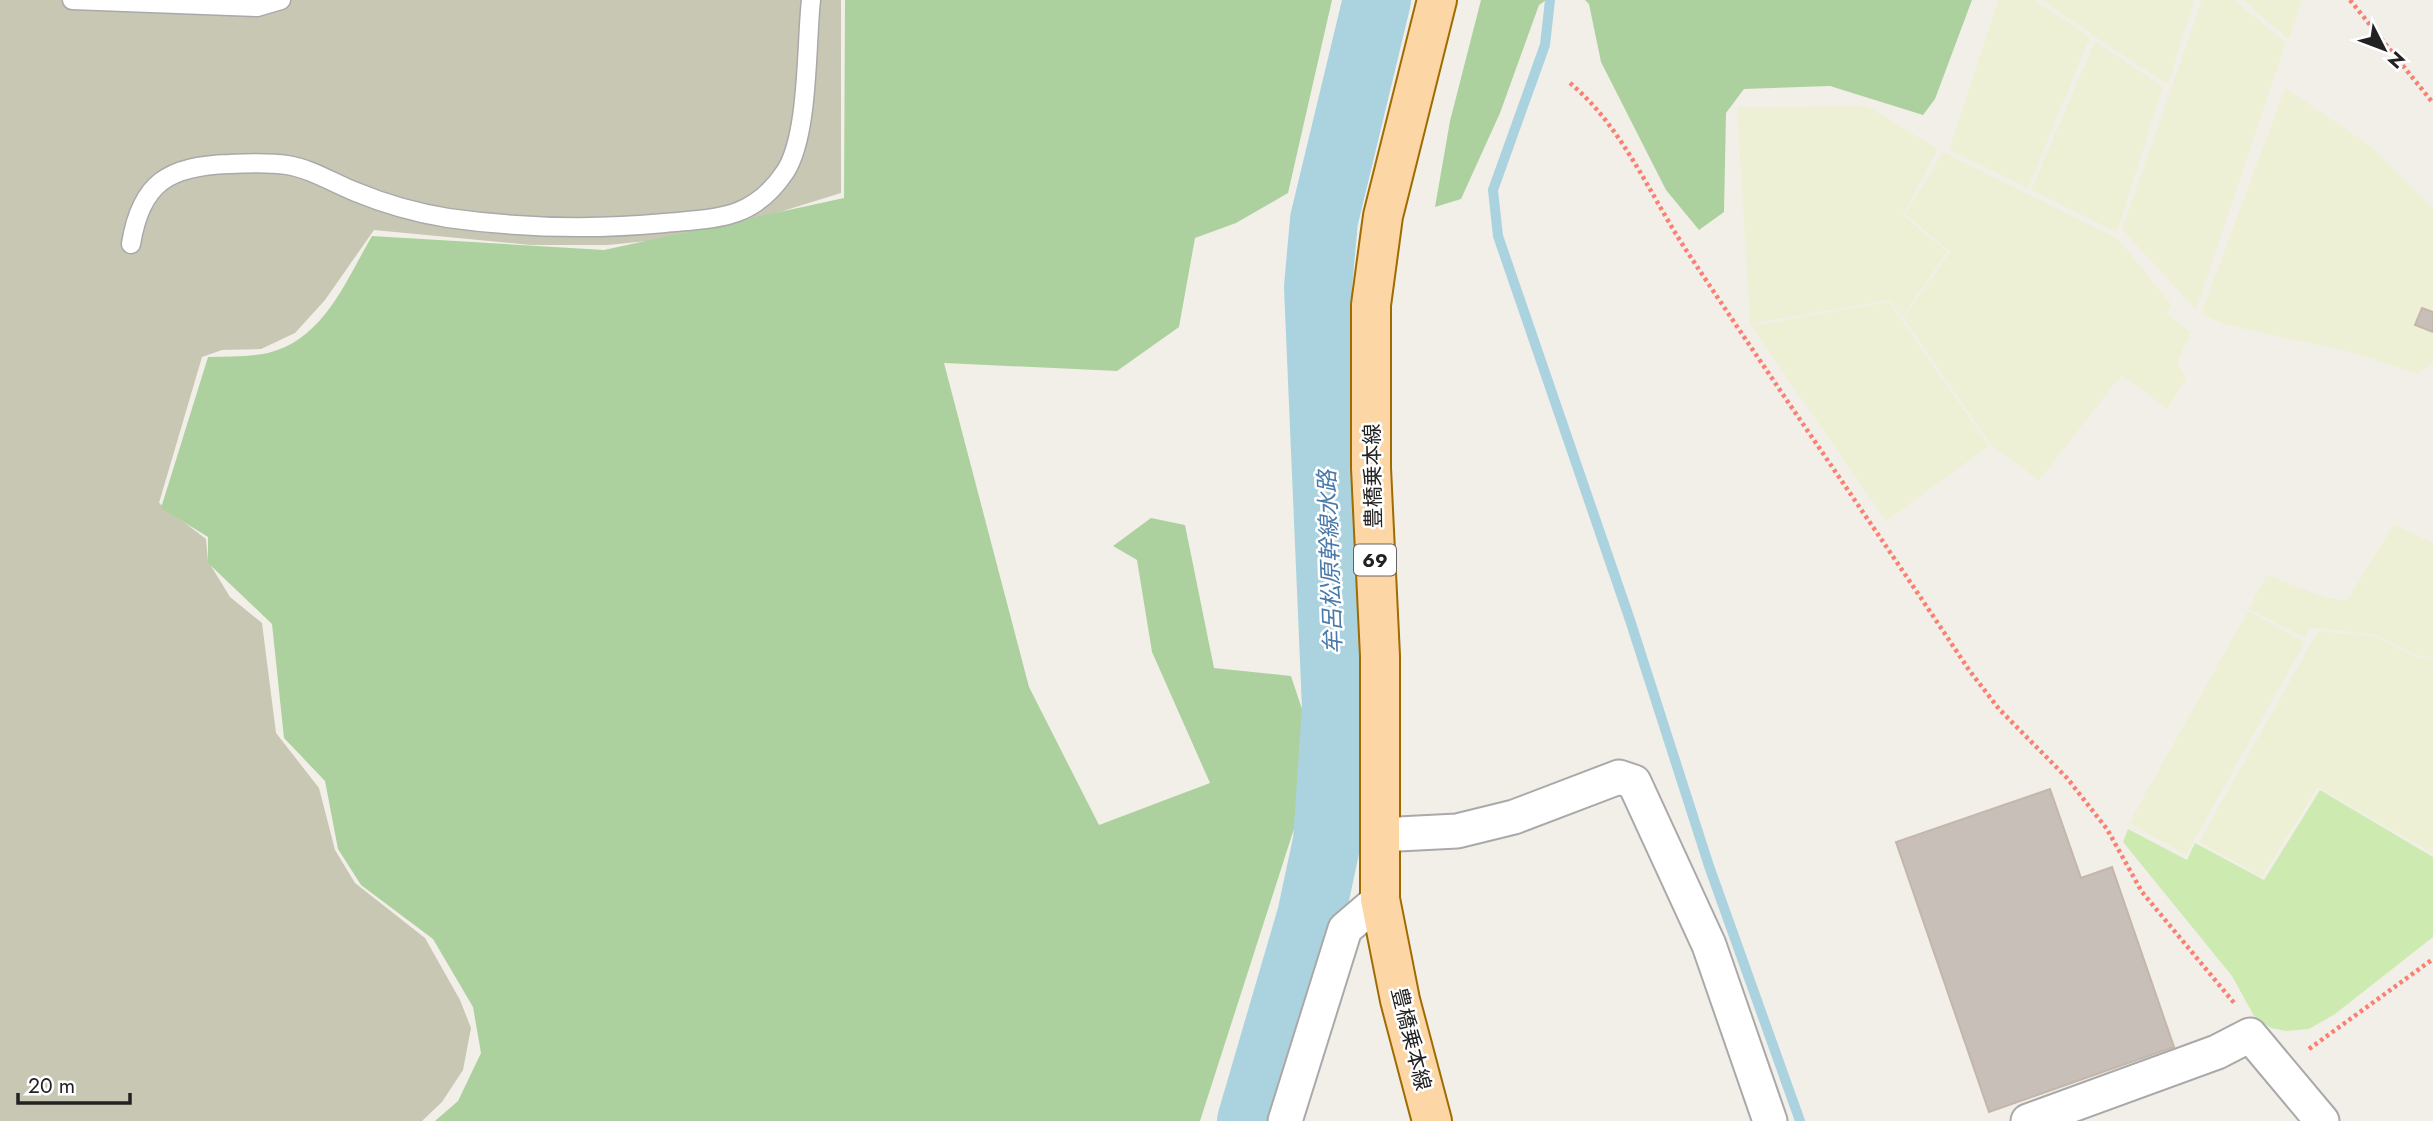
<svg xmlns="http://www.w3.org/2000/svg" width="2433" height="1121" font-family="Jost,'Noto Sans JP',sans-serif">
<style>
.construction{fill:#c7c7b4}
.farmland{fill:#eef0d5}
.grass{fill:#cdebb0}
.forest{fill:#add19e}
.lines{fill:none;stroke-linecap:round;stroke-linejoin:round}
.stream{stroke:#aad3df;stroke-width:10}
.river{stroke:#aad3df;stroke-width:68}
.building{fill:#c7bfb8;stroke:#c4b6ab;stroke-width:2}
.lane-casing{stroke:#a9a9a9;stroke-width:21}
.street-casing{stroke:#a9a9a9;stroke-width:37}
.primary-casing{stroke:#a06b00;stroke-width:42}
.path{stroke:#fa8072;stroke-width:4.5;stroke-dasharray:3.5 3.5;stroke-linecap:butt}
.lane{stroke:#fff;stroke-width:18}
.street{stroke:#fff;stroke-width:33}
.primary{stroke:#fcd6a4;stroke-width:38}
.labels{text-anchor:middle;stroke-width:5;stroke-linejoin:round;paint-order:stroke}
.shield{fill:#fff;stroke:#646464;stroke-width:2}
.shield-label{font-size:19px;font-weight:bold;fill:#222}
.street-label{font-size:21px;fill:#222;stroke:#fff}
.water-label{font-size:23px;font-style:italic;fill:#4a7aab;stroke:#fff}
</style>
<rect width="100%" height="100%" fill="#f2efe9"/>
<path class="construction" d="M0,0H841V193L706,235L608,245H531L374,230L325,300L295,333L261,349L222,350L202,357L159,503L206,539L208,561L230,597L262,623L276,733L319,788L335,850L355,883L425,938L460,1000L471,1028L463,1070L442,1102L422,1121H0Z"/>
<path class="farmland" d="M1998,0H2034L2090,37L2028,188L1949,150Z
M2042,0H2194L2168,85L2088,32Z
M2202,0H2234L2286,43L2196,310L2122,229Z
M2244,0H2302L2289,39L2256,12Z
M2095,41L2163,87L2117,232L2031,190Z
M2285,88L2371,146L2433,208V362L2417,374L2350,352L2226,325L2201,314Z
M1867,106L1938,149L1903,215L1947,252L1902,317L1890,300L1750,324L1737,107Z
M1943,152L2118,239L2171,304L2167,314L2191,332L2177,362L2186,378L2167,409L2122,375L2039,480L1992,446L1903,318L1950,252L1905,214Z
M1889,302L1989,446L1886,521L1751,326Z
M2394,524L2433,543V658L2416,655L2375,635L2309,627L2306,638L2248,609L2267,575L2327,598L2347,600Z
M2248,611L2305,642L2186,855L2129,823Z
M2318,631L2374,636L2413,656L2433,659V854L2318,787L2262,877L2199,842Z"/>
<path class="grass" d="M2320,790L2433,857V937L2335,1014L2309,1029L2286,1031L2271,1028L2254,1016L2232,976L2123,842L2128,829L2187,860L2195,843L2264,880Z"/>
<path class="forest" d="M845,0H1332L1288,193L1236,223L1195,238L1179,327L1117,371L944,363L1029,687L1099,825L1210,783L1152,652L1137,560L1113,546L1151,518L1185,525L1214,668L1291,676L1306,721L1301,807L1200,1121H435L458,1101L481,1053L473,1007L433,939L361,885L338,849L325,781L284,738L272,624L208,563V537L161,508L208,357C227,356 249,357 268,353C324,339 345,282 372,236L604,250L844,198Z
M1481,0H1546L1539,5L1500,113L1461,199L1435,207L1450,121Z
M1585,0H1972L1935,99L1923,115L1830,86L1744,89L1726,113L1724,212L1699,230L1666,190L1601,62L1589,4Z"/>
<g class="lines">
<path class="stream" d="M1550,0L1545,45L1493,190L1498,236L1630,620L1709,866L1800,1121"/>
<path class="river" d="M1251,1121L1311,916L1327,841L1336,707L1318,287L1324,220L1377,0"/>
</g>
<path class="building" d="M2422,308L2433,312V332L2415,325Z
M2050,789L2081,878L2112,867L2174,1047L1989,1112L1896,842Z"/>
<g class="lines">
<defs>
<path id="lane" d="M72,0L257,7L281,0
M131,244C141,182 169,166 229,164C247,163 268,162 287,165C312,169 333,183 356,192C385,204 417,213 448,218C520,228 592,230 665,223C717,218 753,220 785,172C809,136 806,45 811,0"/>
<path id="street" d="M1379,835L1457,831L1514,817L1619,777L1634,782L1709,945L1770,1121
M1285,1121L1345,929L1380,899
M2028,1121L2217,1052L2250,1035L2322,1121"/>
<path id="primary" d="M1432,1121L1400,1000L1380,899V656L1371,468V305L1383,216L1437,0"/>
</defs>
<use href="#lane" class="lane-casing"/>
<use href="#street" class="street-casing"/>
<use href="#primary" class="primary-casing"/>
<path class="path" d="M2350,0L2433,103
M1570,83C1624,128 1651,198 1690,256C1782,395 1877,531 1969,670L1999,709L2067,778L2107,829L2142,892L2235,1004
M2309,1049L2433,959"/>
<use href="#lane" class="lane"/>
<use href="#street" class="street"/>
<use href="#primary" class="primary"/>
</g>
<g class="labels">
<rect class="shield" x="1354" y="544.5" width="42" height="31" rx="5"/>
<g class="shield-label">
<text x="1375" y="567">69</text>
</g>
<g class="street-label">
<text transform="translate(1373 476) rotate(-91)" y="7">豊橋乗本線</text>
<text transform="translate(1411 1039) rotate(76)" y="7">豊橋乗本線</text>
</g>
<g class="water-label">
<text transform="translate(1330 562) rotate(-92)" y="8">牟呂松原幹線水路</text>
</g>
</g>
<g transform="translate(2384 49) rotate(132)" stroke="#ffffff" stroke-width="5" paint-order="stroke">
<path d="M0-5L12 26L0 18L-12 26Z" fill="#222222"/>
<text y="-10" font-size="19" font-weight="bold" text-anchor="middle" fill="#222222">N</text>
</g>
<path d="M18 1093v10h112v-10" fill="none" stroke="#222222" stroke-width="3.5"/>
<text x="28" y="1093" font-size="21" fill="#222222" stroke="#ffffff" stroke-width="5" paint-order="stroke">20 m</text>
</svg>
